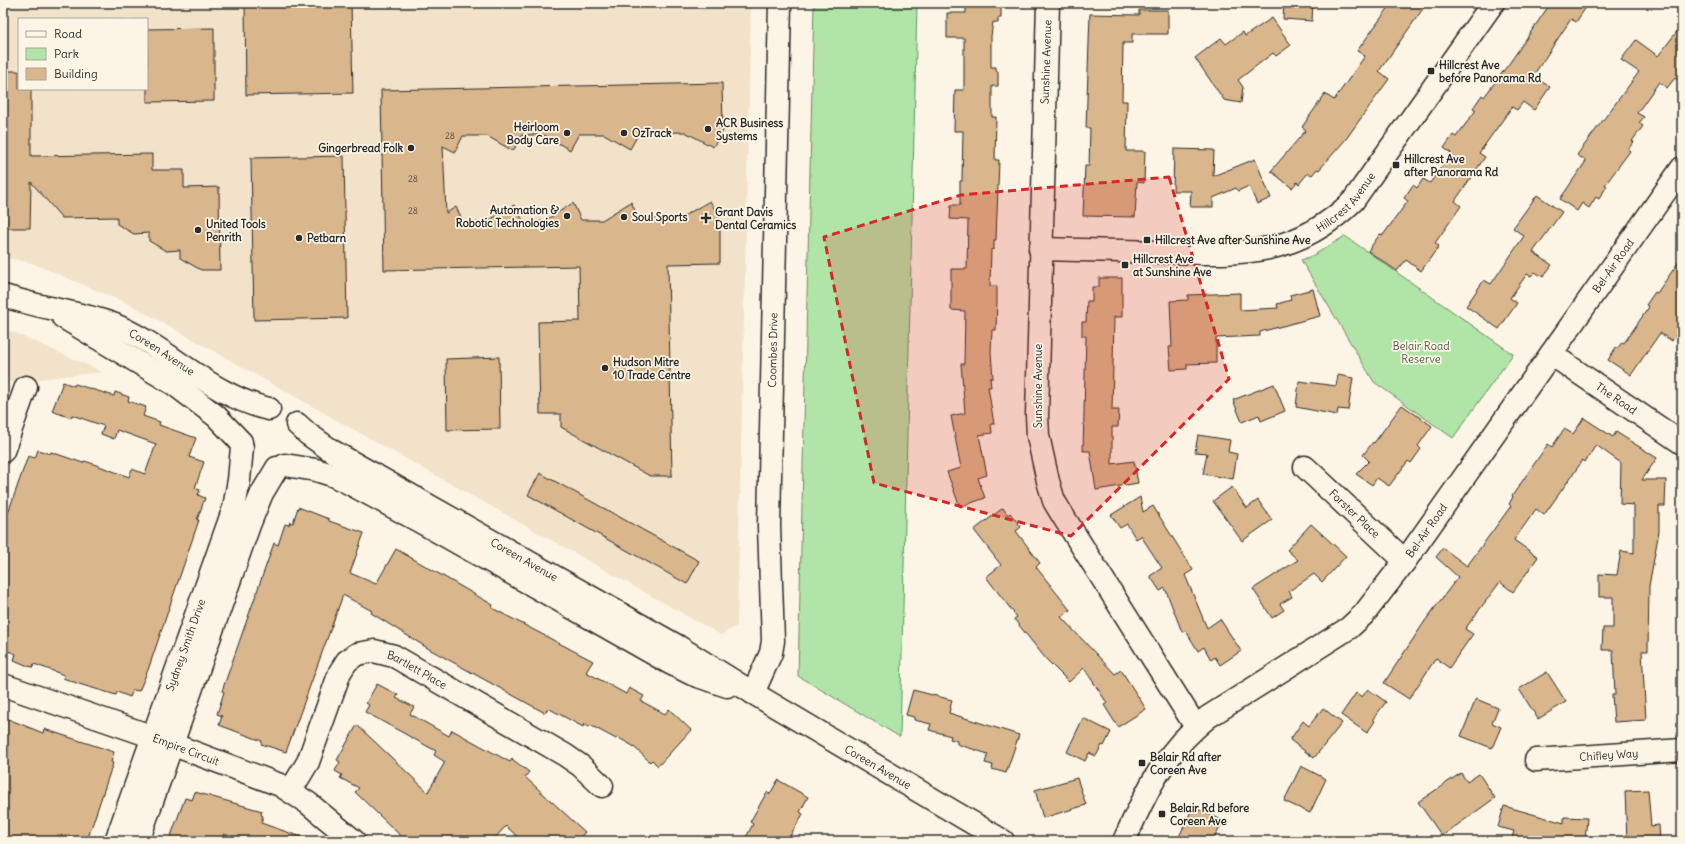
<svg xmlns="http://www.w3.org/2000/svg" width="1685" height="844" font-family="Delius,sans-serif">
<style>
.built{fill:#f2e2ca;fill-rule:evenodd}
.green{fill:#b1e5a7;stroke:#6e8869}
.building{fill:#d9b68b;stroke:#2b2b2b}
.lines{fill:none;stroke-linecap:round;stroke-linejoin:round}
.minor-casing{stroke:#2b2b2b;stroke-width:25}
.minor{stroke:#fcf5e5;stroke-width:22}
.marked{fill:#d62828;fill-opacity:0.2;stroke:#d62828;stroke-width:3;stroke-dasharray:8 5;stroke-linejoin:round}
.poi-dot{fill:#2b2b2b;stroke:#fcf5e5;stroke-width:1.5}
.labels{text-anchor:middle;stroke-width:3.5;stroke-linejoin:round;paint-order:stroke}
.number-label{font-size:9px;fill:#564e43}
.street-label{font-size:11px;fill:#2b2b2b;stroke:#fcf5e5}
.poi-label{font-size:11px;font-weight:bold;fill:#2b2b2b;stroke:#fcf5e5;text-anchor:start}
.park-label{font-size:11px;fill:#4c5a4a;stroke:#fcf5e5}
</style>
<rect width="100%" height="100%" fill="#fcf5e5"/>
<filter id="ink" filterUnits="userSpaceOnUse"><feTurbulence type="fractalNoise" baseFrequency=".025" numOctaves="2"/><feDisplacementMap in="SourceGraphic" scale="8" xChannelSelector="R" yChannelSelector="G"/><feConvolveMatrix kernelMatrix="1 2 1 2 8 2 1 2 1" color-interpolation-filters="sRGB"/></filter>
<g filter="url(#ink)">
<path class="built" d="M3,3H751L737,626L721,635L133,306L32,263L3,257ZM19,19H147V89H19Z
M3,330L13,332L103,372L3,383Z"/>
<path class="green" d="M814,3H917L900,737L798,676Z
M1345,236L1513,354L1453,438L1374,382L1301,260L1314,255Z"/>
<path class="building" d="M245,3H351L353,93L246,95Z
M966,3H1001V18H998V23L993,22L991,36V67H996V71H998V86H992V117H996L995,160H999L996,240H994V250L991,249L990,286H997V301L996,330H992L991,352L993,378H990L991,387H988L994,424H991L992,433L979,435L987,475L978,478L985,498L960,507L947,472L961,468L951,416L965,413L961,364H964L965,311L951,310V269H967L968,220L950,219L951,205H960V181H962L963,131H954L955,90H964V38H947V13H966Z
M1284,3H1313L1312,21L1283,19Z
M1392,3H1427L1379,71L1389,79L1346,139L1319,170L1317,169L1312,175L1308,173L1299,184L1297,182L1292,188L1271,171L1306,130L1302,127L1325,94L1334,100L1365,56L1357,51Z
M1548,3H1589L1576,22L1571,19L1533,76L1550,87L1534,110L1523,102L1517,110L1512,107L1479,153L1485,157L1455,201L1461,206L1435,243L1439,246L1421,271L1406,260L1397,271L1368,251L1380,234L1383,235L1408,201L1404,198L1413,185L1417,188L1423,179L1430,183L1451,153L1444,148L1453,135L1456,137L1476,110L1473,108L1482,95L1484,97L1511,61L1550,4Z
M1139,10H1168V34H1132V43H1123L1122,101H1127L1126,151H1145L1144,183L1137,182L1135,217L1083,216L1085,166H1089L1090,128H1086L1090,14L1139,15Z
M1272,18L1291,45L1276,56L1273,53L1238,80L1243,87L1241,103L1224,100L1195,58L1221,38L1226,44L1243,32L1245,36Z
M1682,25V83L1675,78L1667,88L1659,82L1637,113L1644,117L1639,123L1643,126L1632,141L1634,142L1628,149L1630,151L1605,185L1607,186L1599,199L1596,197L1589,208L1582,203L1577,211L1560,199L1586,161L1577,155L1639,72L1621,60L1636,40L1658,56Z
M214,28V101L147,102V29Z
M3,71H19V89H31V156L152,154V170H184V188L219,187L220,270H201L180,258V250L166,251L149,241V233L134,234L117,224V217L62,218L31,182L30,228H3Z
M722,83L723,131L713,147L685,132L639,133L630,149L604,134H579L570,150L544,135H522L513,151L487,136H463L455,152L443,146L446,213L456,207L464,223L486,222L514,205L524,222L544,221L573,203L581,220H602L631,202L639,219L680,218L710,201L720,218V263L668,264L672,476H650L561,427V414H540L538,322L580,321L579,266L384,270L381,90Z
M1174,149L1214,150L1213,176L1255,159L1271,198L1257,204L1249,186L1238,191L1236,188L1213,198V207H1190L1191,191H1173Z
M344,156L347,318L254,320L251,158Z
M1537,195L1562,212L1533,252L1552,265L1543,277L1535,272L1531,276L1527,274L1510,298L1517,303L1499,329L1466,306L1484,280L1491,284L1524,236L1513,228Z
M1682,257V327L1672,341L1660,333L1631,375L1608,360L1616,347L1618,348L1622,342L1624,343L1649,307L1646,305L1655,292L1657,293Z
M1099,278H1122V317H1114L1112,410H1119L1118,427H1112V464L1134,461L1138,483L1096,490L1090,451H1083L1086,336H1082V322H1086L1087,301H1092V287H1099Z
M1313,289L1320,316L1260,332V336L1216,338V363L1187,364V369L1171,370L1169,347H1172L1170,301L1188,300V295L1240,293V310L1278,308L1277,304L1291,300L1290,295Z
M499,357L500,429L447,430L446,359Z
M1338,375L1353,378L1348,410L1338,409L1337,415L1296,407L1299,381L1336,386Z
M63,382L74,386L75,384L114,396L115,392L129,397L128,401L146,407L143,416L160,422L159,425L196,438L189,457L204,462L195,488L200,490L198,495L205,498L197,520H199L148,670L139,691L133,690L130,697L117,692L116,695L79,684L63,678L64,675L34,664L33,667L28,666L14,660L16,654L3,649V527L28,456L35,458L38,450L50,454L51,452L83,463L84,461L88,462L129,477L132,469L145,474L156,444L117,430L114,439L101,434L104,426L72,415L71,418L52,411Z
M1274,384L1285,411L1261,421L1259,415L1242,422L1233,400Z
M1402,405L1432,426L1418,446L1421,449L1411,463L1408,461L1389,486L1377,478L1372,485L1356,474L1369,461L1363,455L1373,442L1374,443Z
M1584,418L1613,437L1616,432L1657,458L1642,480H1666L1665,506H1659V531L1649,586L1648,651H1642L1646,720L1614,722L1612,695H1615L1613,650H1602L1603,628H1613V597H1599V574L1617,575L1621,551L1634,553V505L1620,504L1621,463L1596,445L1585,462L1583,460L1544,515L1536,509L1514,540L1538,557L1513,592L1500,582L1465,629L1473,634L1449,668L1436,658L1409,699L1384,683L1425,621L1458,577L1436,557L1443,548L1467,566L1511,506L1509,504L1513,497L1512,496L1548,444L1552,447L1564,429L1573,434Z
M1198,435L1230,440L1228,452L1237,454L1233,479L1203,474L1207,453L1195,452Z
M540,473L699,561L687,584L528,495Z
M1232,487L1247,508L1258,500L1272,520L1242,541L1213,501Z
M1140,497L1143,512L1153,506L1193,570L1185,575L1207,628L1220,619L1241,651L1220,665L1215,657L1211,660L1204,647L1198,651L1186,631L1182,632L1165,588L1160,591L1150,576L1162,568L1141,536L1136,539L1127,524L1120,528L1111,515Z
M298,507L329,519V521L364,533L350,573L376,584L396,549L493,605L492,608L593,661L586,672L626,694L629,688L644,696L641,701L665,714L669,709L691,730L658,766L652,760L650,762L633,746L617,737L616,739L590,725L589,727L584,724L583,727L548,708L545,713L429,649L371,613L372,611L343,595L286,752L261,744L262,741L219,725L222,716L217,714L224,692L222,691L274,543L278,545L285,524L289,525L290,522L293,523Z
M1003,508L1008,515L1010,513L1021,527L1016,531L1040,563L1036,567L1070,610L1061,617L1115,674L1121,670L1146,709L1118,727L1104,705L1107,703L1084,668L1069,682L1046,659L1014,619L1017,617L986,577L1001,565L974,530Z
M1311,524L1346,556L1322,582L1314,574L1289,591L1292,597L1280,604L1284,610L1272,618L1253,589L1298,560L1287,550Z
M1547,672L1566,702L1538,719L1519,689Z
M377,684L398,695L396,698L414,707L410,714L449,736L452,730L510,762L512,759L529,772L525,777L585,832L577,841H522L506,826L492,841H406L355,792L359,788L340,778L342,775L335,771L340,762L337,760L357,725L428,792L445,762L434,755L436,751L365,712L369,705L366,703Z
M1368,689L1386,702L1373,719L1375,721L1367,733L1341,715L1356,693L1362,697Z
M913,690L952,700L949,713L1019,735L1006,773L992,769L993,765L985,763L988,754L957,744V741L950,739L951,736L929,730L931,724L914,720V717L906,715Z
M1476,699L1498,708L1492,723L1501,727L1492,748L1461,736Z
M1323,708L1342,723L1314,758L1290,740L1303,721L1309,726Z
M3,717L43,733L44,729L114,752L111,762L113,763L87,841H3Z
M1083,718L1111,732L1104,746L1102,745L1096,756L1089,753L1085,761L1067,752Z
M1301,766L1326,779L1310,813L1284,801Z
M1461,773L1467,782L1479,774L1495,798L1442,836L1418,802Z
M1077,778L1086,805L1043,818L1035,790Z
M778,780L808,797L800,812L803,814L787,841H744L753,824L750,822L767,792L770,794Z
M1648,790L1651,826L1659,825L1660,841H1627L1625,791Z
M195,792L262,811L261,815L263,816L261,823L307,839L306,841H244L224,834L221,841H169L185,798L192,800Z
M1504,806L1564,823V817L1587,818L1585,841H1511L1514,831L1498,827Z
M1193,807L1223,821L1213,841H1177Z"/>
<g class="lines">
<defs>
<g id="minor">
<path d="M1048,3L1037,415L1038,436L1048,481L1054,501L1063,516L1196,727"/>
<path id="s1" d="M1040,249C1081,250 1121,251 1161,252C1238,254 1294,259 1353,201L1493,3"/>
<path id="s2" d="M3,296C19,300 34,305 50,308C72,313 94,317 115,325C169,348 211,396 269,409"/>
<path d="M63,317L174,384L216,416L241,442"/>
<path id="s3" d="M1551,354L1682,443"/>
<path id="s4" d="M297,424L308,434L332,451L679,647L753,693L1003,841"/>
<path d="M3,451L26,387"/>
<path d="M285,465L316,470L332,475L347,482L421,522L670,663L692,674L727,686"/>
<path id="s5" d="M1305,467L1405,561"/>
<path id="s6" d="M3,685L142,733L280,785L308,803L354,841"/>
<path id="s7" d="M753,693L771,653L773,641L769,526L780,3"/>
<path id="s8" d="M1536,760L1682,750"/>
<path id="s9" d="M291,790L308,762L340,672L347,661L357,654L374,651L394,656L565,755L581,766L602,786"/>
<path id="s10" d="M116,841L234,508L239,480L242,447"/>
<path d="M138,841L249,525L262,493L277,468"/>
<path id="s11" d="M1124,841C1147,790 1163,753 1208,717L1349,628L1364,614L1405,561L1682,168"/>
</g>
</defs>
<use href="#minor" class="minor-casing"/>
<use href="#minor" class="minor"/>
</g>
</g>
<path class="marked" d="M1169,177L1229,379L1071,536L874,483L824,237L961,195Z"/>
<g class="poi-dot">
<rect x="1427" y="67" width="8" height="8" rx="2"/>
<circle cx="708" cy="129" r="4"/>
<circle cx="567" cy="133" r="4"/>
<circle cx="624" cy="133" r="4"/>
<circle cx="411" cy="148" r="4"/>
<rect x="1392" y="161" width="8" height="8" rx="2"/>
<circle cx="567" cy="216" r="4"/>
<circle cx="624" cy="217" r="4"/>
<path d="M704 212h4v4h4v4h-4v4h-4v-4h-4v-4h4z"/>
<circle cx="198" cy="230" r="4"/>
<circle cx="299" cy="238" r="4"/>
<rect x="1143" y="236" width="8" height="8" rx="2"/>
<rect x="1121" y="261" width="8" height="8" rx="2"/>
<circle cx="605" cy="368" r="4"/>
<rect x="1138" y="759" width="8" height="8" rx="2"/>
<rect x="1158" y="810" width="8" height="8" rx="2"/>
</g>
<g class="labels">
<g class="number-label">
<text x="450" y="139">28</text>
<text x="413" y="182">28</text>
<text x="413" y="214">28</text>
</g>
<g class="street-label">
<text transform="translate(1046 62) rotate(-88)" y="4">Sunshine Avenue</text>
<text dy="4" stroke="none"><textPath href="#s1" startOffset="321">Hillcrest Avenue</textPath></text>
<text dy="4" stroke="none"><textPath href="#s11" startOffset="767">Bel-Air Road</textPath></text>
<text dy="4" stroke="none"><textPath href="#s7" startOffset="347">Coombes Drive</textPath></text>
<text dy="4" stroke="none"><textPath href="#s2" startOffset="170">Coreen Avenue</textPath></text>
<text transform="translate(1038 386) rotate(-90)" y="4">Sunshine Avenue</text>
<text dy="4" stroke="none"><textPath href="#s3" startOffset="79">The Road</textPath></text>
<text dy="4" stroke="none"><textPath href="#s5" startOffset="68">Forster Place</textPath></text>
<text dy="4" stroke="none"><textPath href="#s11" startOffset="443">Bel-Air Road</textPath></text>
<text dy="4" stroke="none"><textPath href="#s4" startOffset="265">Coreen Avenue</textPath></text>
<text dy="4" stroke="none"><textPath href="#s10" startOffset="208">Sydney Smith Drive</textPath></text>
<text dy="4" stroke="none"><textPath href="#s9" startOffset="218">Bartlett Place</textPath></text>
<text dy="4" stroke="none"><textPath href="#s6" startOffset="194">Empire Circuit</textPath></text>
<text dy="4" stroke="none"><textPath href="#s8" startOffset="73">Chifley Way</textPath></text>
<text dy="4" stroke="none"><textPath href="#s4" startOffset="675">Coreen Avenue</textPath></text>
</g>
<g class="poi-label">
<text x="1439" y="69">Hillcrest Ave<tspan x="1439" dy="13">before Panorama Rd</tspan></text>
<text x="716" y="127">ACR Business<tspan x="716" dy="13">Systems</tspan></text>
<text x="559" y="131" text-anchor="end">Heirloom<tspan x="559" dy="13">Body Care</tspan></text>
<text x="632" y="137">OzTrack</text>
<text x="403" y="152" text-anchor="end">Gingerbread Folk</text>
<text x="1404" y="163">Hillcrest Ave<tspan x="1404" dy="13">after Panorama Rd</tspan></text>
<text x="559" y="214" text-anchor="end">Automation &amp;<tspan x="559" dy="13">Robotic Technologies</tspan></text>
<text x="715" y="216">Grant Davis<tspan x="715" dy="13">Dental Ceramics</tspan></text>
<text x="632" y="221">Soul Sports</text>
<text x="206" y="228">United Tools<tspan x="206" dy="13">Penrith</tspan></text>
<text x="307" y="242">Petbarn</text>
<text x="1155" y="244">Hillcrest Ave after Sunshine Ave</text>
<text x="1133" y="263">Hillcrest Ave<tspan x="1133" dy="13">at Sunshine Ave</tspan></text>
<text x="613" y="366">Hudson Mitre<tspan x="613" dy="13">10 Trade Centre</tspan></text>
<text x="1150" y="761">Belair Rd after<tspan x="1150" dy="13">Coreen Ave</tspan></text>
<text x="1170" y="812">Belair Rd before<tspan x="1170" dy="13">Coreen Ave</tspan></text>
</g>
<g class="park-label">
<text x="1421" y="350">Belair Road<tspan x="1421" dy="13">Reserve</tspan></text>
</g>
</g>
<rect width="1685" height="844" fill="none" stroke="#fcf5e5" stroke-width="16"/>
<rect x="8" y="8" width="1669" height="828" fill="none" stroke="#2b2b2b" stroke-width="1.5" filter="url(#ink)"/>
<rect x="18" y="18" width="130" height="72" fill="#fcf5e5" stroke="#a8a49b"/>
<rect x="26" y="31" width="20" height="6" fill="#fcf5e5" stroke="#a8a49b"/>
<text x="54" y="38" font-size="12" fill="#2b2b2b">Road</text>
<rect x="26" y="48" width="20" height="12" fill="#b1e5a7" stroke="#a8a49b"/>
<text x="54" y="58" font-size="12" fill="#2b2b2b">Park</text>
<rect x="26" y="68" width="20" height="12" fill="#d9b68b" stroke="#a8a49b"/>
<text x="54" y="78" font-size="12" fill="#2b2b2b">Building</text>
</svg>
